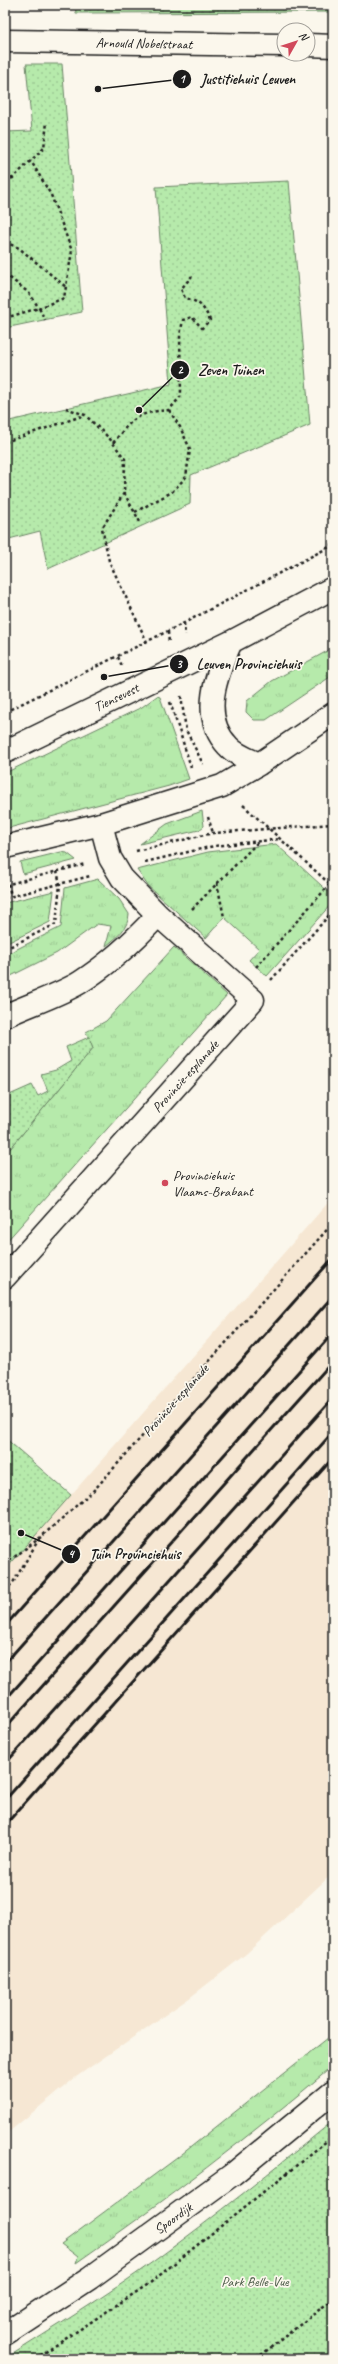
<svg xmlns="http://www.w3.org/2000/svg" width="338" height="2364" font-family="Caveat,sans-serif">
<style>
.built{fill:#f6e7d3}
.grass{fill:url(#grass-tufts);stroke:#698364}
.park{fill:url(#park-dots);stroke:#698364}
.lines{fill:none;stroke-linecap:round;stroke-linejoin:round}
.street-casing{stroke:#1c1c1c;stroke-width:25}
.secondary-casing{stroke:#1c1c1c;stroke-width:25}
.path{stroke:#1c1c1c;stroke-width:2.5;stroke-dasharray:3 3;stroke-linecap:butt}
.street{stroke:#fbf7ec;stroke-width:22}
.secondary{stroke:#fbf7ec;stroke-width:22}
.rail{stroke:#1c1c1c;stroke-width:3}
.poi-dot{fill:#d1495b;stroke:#fbf7ec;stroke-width:1.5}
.labels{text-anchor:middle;stroke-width:3.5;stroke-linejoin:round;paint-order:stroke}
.street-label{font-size:14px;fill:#1c1c1c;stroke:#fbf7ec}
.poi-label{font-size:14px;fill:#1c1c1c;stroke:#fbf7ec;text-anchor:start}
.park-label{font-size:14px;fill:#4a5a47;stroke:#fbf7ec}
.leader{fill:none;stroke:#1c1c1c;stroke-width:1.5}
.callout-dot{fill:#1c1c1c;stroke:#fbf7ec;stroke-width:1.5}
.mark-label{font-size:12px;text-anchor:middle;font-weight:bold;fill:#fff}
.callout-label{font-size:15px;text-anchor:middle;font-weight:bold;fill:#1c1c1c;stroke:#fbf7ec;stroke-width:3.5;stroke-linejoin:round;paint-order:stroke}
</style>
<defs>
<pattern id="grass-tufts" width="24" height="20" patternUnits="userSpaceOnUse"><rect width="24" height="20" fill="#b6eaab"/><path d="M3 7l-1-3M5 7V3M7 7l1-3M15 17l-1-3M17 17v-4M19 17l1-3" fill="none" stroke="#9cc893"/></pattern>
<pattern id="park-dots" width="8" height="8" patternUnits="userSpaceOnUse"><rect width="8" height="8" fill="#b6eaab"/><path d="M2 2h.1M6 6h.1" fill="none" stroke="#9cc893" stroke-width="1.8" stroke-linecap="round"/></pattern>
</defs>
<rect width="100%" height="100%" fill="#fbf7ec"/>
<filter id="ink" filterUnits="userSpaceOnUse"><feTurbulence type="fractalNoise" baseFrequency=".025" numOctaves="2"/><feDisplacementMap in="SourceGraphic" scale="8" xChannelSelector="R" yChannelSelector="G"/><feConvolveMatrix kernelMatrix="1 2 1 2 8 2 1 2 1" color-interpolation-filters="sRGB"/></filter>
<g filter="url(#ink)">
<path class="built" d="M333,1197V1873L246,1954L188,1999L76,2077L5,2135V1570Z"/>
<path class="grass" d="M333,648V675L266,720H254L246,712L247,701L272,681Z
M157,696L160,697L189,779L169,786L5,829V773L142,707Z
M202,811L204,826L199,830L140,844L167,824Z
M276,844L333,896V902L267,976L249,960L259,949L224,917L206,938L148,886L137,870L208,852Z
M61,852L67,853L76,860L23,874L20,862Z
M98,879L119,899L129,914C128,929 117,937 106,946L111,926L97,924L57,953L5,979V955L61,927L65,888Z
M54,891L50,922L5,944V903Z
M174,947L227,995L5,1243V1155L93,1048L86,1032L106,1021Z
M333,2034V2066C250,2136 165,2201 76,2263L78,2257L61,2244L177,2158Z"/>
<path class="park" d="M75,5H333V12L76,13Z
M26,64H62L82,312L5,328V132L32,131Z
M289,181L310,425L191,475L190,504L48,569L40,531L5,540V422L171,384L156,187Z
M89,1037L93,1048L5,1155V1097L32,1085L38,1096L48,1091L41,1074L56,1070L71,1061L66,1047Z
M5,1438L71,1495L5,1570Z
M333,2121V2359H5C55,2327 106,2296 154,2261C216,2216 274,2169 333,2121Z"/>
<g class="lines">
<defs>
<path id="street" d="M5,41L284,45
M308,45L333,46
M5,1016C28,1005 57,996 79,983C109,964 134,941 158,915
M5,1277L253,1000L158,915L122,878L110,858L101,824"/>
<path id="secondary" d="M231,642C217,673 199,716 228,746C236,755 248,759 259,764
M5,752L231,642L333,588
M5,847L101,824L222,786L259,764L333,714
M5,2334L90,2278L233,2174L333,2092"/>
</defs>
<use href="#street" class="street-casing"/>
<use href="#secondary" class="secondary-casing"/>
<path class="path" d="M5,180L13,178L44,148L47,122
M5,203V213
M5,242L19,248L66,287
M5,274L29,293L39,308L64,298L72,251L51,195L31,161
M5,318L39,308L45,320
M66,408L85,415L110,439L125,459L124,493L102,528L109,561L147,642
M5,442L85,415
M113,443C132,419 137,412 169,410L181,396L180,335L183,320L192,317L202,328L210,320C204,307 199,301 185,298L181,289L192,276
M124,493L140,522
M135,512L172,492L186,477L190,449L180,427L169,410
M184,623L185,635
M168,632L169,643
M118,657L122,666
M181,696L186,730L203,764
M170,702L191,767
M5,712L184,623L333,545
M243,805L333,887
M208,817L213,833
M136,851L213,833L333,824
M145,862L214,846L280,839
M7,878L11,896
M217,883L224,917
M5,885L85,864
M5,898L90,876
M192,909L258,842
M5,949L56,924L60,884L57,871
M256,967L330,884
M271,980L333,911
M5,1564L41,1537L95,1489L333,1223
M5,1591L14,1581L39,1539
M35,2359L150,2283L333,2136
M256,2359L333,2299"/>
<use href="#street" class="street"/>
<use href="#secondary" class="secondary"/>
<path class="rail" d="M5,1626L333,1258
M5,1663L333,1296
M5,1700L333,1333
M5,1728L333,1361
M5,1764L333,1398
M5,1800L333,1432
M5,1825L333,1458"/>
</g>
</g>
<circle class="poi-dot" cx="165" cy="1183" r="4"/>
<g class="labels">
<g class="street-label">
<text transform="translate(144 43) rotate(1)" y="5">Arnould Nobelstraat</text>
<text transform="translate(116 697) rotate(-26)" y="5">Tiensevest</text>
<text transform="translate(185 1076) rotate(-48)" y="5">Provincie-esplanade</text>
<text transform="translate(175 1400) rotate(-48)" y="5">Provincie-esplanade</text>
<text transform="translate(173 2218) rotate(-36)" y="5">Spoordijk</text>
</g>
<g class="poi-label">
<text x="173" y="1180">Provinciehuis<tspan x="173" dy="16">Vlaams-Brabant</tspan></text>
</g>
<g class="park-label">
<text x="255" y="2286">Park Belle-Vue</text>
</g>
</g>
<path class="leader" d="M98 89L182 79M139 410L180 370M104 677L179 664M21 1533L71 1554"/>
<g class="callout-dot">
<circle cx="98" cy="89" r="4"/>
<circle cx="139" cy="410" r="4"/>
<circle cx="104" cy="677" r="4"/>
<circle cx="21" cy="1533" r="4"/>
<circle cx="182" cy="79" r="10"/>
<circle cx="180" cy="370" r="10"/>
<circle cx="179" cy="664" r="10"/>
<circle cx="71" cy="1554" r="10"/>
</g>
<g class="mark-label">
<text x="182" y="83">1</text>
<text x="180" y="374">2</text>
<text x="179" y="668">3</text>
<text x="71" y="1558">4</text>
</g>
<g class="callout-label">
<text x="248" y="84">Justitiehuis Leuven</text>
<text x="231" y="375">Zeven Tuinen</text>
<text x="249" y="669">Leuven Provinciehuis</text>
<text x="135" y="1559">Tuin Provinciehuis</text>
</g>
<rect width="338" height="2364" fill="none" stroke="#fbf7ec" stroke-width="20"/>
<rect x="10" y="10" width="318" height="2344" fill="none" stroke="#1c1c1c" stroke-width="1.5" filter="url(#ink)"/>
<g transform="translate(296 42) rotate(51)"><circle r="19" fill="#fbf7ec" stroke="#a29f99"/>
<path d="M0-3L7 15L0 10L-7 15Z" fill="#d1495b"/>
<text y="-6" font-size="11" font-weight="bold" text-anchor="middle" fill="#1c1c1c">N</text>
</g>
</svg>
